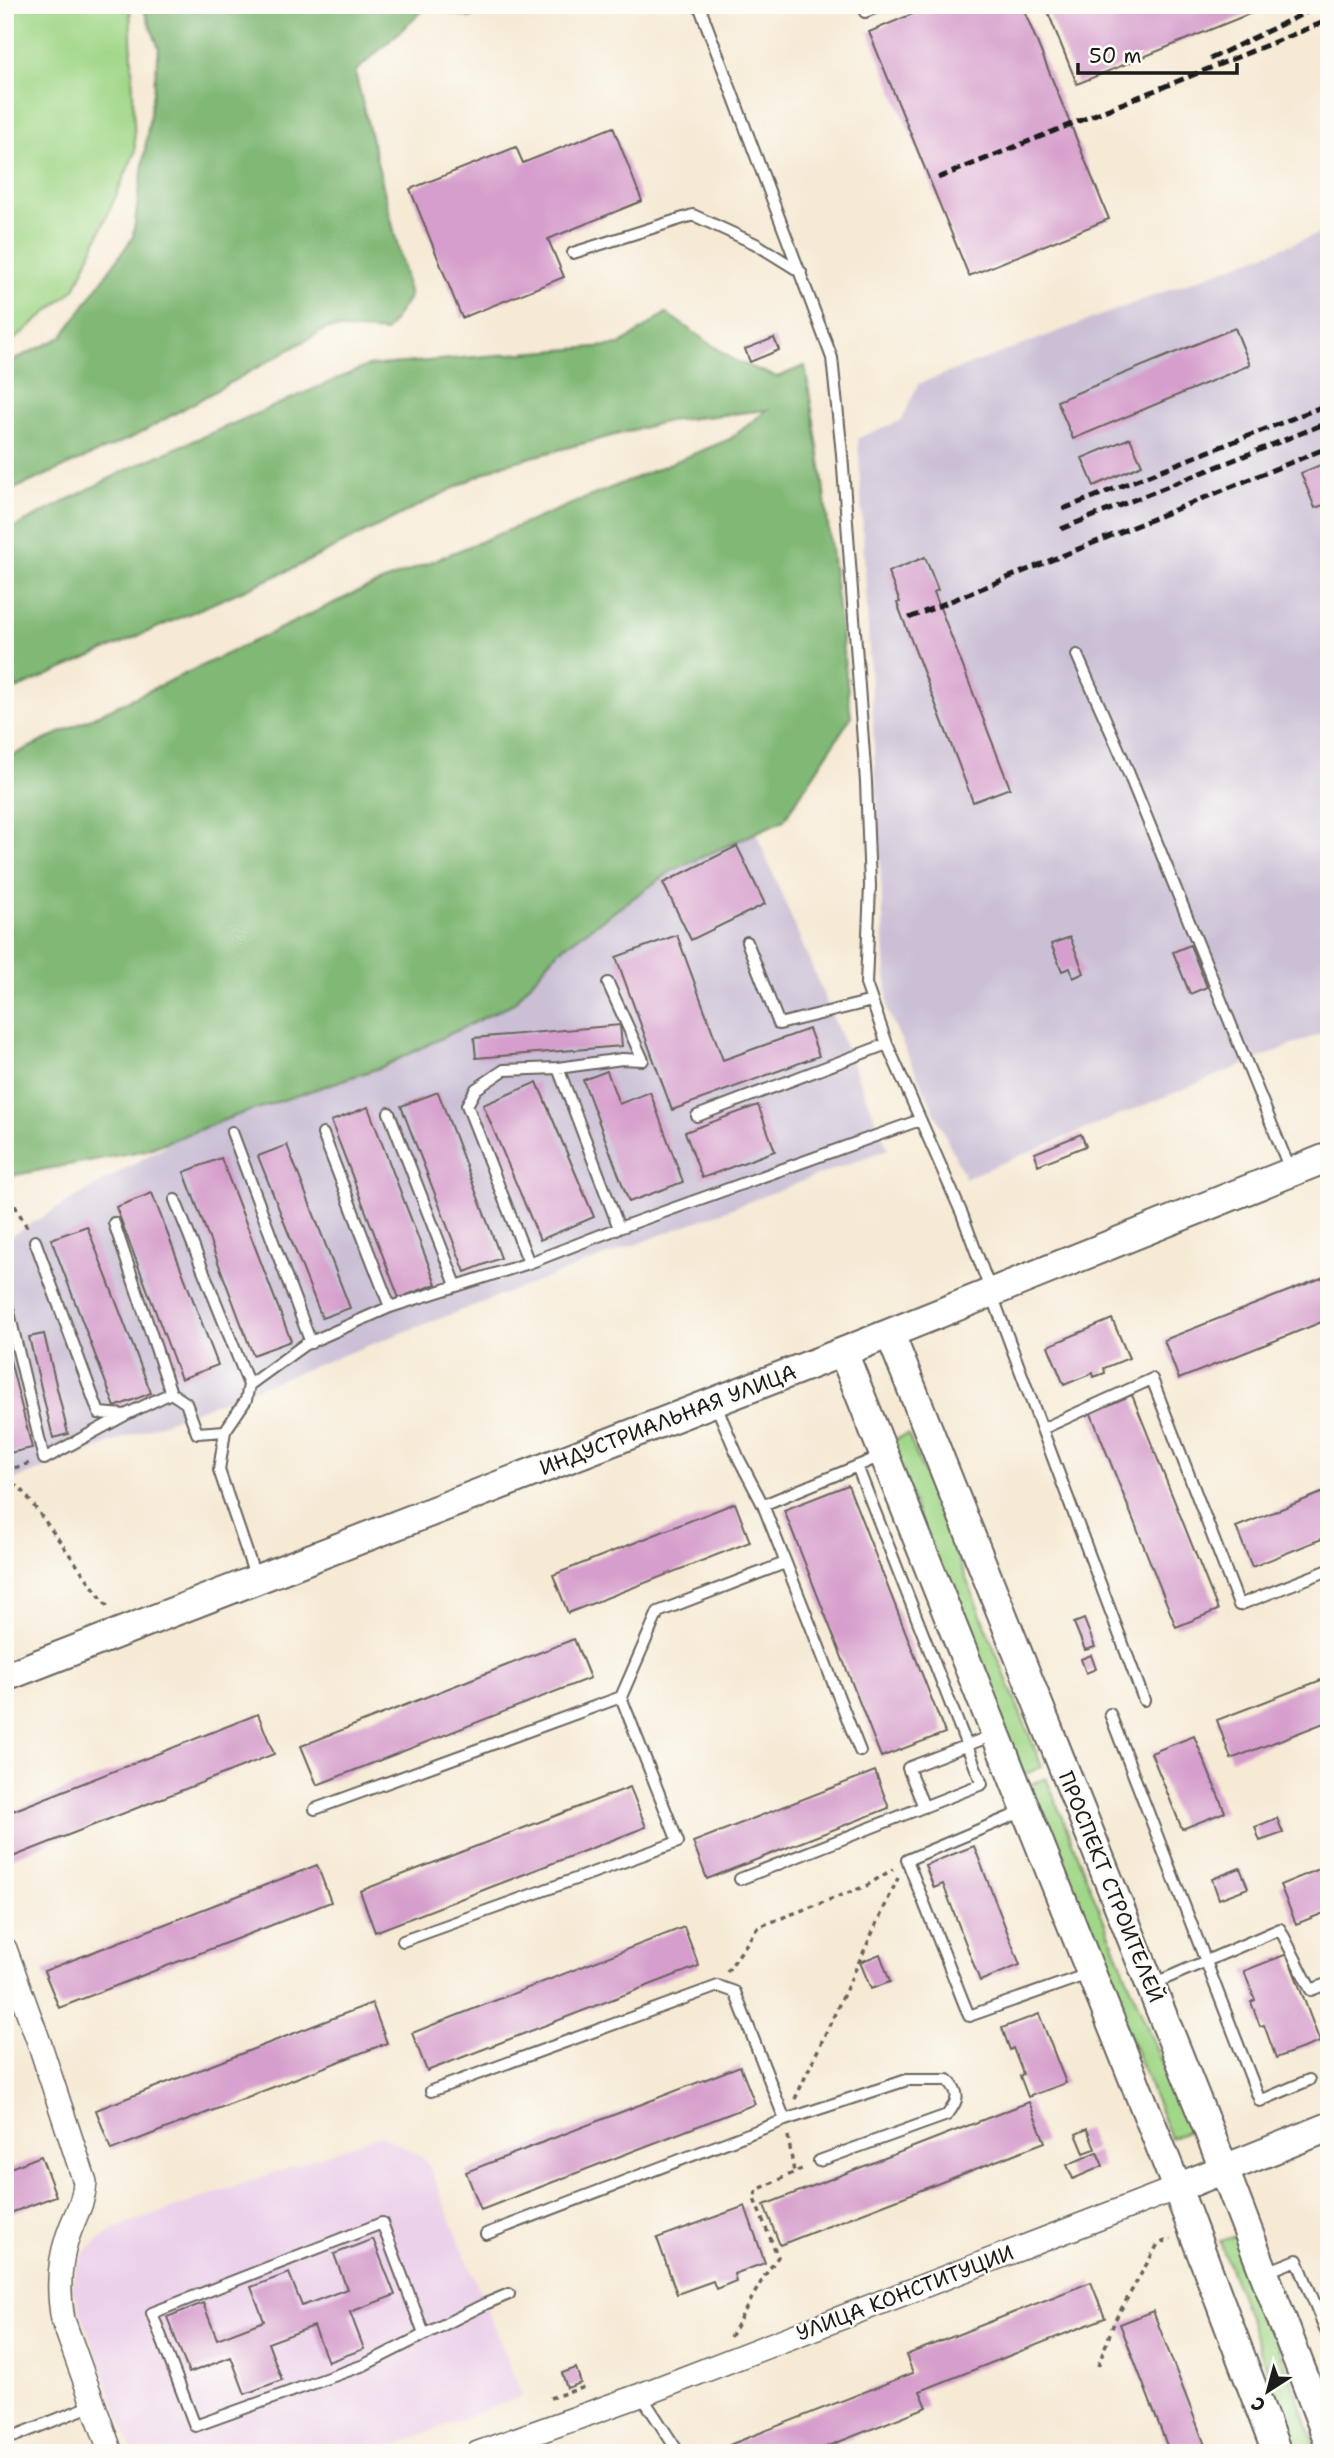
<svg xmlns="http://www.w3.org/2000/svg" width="1334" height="2458" font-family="'Shantell Sans',sans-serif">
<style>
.built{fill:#ecd1ea}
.industrial{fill:#cbbfd5}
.green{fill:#a1d788;stroke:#5e7a52;stroke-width:2}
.forest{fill:#80b874;stroke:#4e6a48;stroke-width:2}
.building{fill:#d69ecc}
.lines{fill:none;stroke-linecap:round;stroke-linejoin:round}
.service-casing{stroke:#68645d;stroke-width:14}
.minor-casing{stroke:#68645d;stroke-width:26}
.tertiary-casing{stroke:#68645d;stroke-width:32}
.path{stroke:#68645d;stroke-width:3.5;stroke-dasharray:5 5;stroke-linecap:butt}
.service{stroke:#fff;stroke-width:10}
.minor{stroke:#fff;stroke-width:23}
.tertiary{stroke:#fff;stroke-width:28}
.rail{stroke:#1c1c1c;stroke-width:5;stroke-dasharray:10 5;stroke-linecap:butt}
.labels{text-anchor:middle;stroke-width:5;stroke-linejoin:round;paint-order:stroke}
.street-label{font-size:21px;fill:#1c1c1c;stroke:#fdfcf7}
</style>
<rect width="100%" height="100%" fill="#fdfcf7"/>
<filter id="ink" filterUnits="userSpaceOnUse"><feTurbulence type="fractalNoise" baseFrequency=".0143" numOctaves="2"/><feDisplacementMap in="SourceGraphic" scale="14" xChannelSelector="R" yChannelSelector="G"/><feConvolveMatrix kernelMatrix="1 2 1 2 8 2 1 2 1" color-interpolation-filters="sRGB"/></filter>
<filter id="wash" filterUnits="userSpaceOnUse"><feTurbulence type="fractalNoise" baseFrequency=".00686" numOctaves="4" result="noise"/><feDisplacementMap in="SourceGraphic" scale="28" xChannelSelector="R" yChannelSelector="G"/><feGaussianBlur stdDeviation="1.57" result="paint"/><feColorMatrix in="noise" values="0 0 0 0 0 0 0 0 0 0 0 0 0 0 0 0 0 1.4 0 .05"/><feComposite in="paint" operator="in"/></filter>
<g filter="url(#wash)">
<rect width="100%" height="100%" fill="#f6ead5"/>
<path class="built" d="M381,2135L421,2156L430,2168L522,2396L375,2453H133L72,2288L75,2269L86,2250L114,2229Z"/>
<path class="industrial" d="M1329,230V1030L965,1178L888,1012L858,438L902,420L918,384Z
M745,807L888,1149L5,1483V1239Z"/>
<path class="green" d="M5,5H130L135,152L75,289L5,347Z
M908,1434L1042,1767L1023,1775L889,1442Z
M1046,1778L1189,2130L1171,2138L1027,1786Z
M1238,2235L1318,2453H1298L1220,2241Z"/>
<path class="forest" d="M142,5H484L470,18L427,7L355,72L410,296L386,332L328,328L133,437L5,493V364L62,337L133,237L159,48Z
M666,313L735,361L777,377L805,366L821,466L851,717L784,820L673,870L558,951L514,1003L382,1067L232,1117L146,1150L5,1177V759L355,593L730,439L767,410L668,421L498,466L292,569L5,694V532L132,467L367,366L620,345Z"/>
<g id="blocks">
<path class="building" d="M934,5H1022L1109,219L969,276L869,32Z
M1045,5H1271L1077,84Z
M613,127L642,201L548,239L564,277L462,318L410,189L516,147L523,163Z
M1235,328L1250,365L1073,439L1057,401Z
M774,338L779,350L750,362L745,349Z
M1130,438L1142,465L1094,486L1082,458Z
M1325,463L1329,472V503L1315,508L1301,473Z
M925,557L938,590L934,592L1010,788L973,802L897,603L900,602L888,572Z
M737,846L765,904L691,940L663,883Z
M677,935L723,1060L809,1029L819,1056L672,1110L616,957Z
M1070,937L1084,973L1073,978L1070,968L1062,971L1051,944Z
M1190,945L1207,987L1190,994L1173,952Z
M620,1025L622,1046L476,1058L474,1038Z
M607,1071L619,1104L650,1092L683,1182L629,1202L583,1080Z
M537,1082L594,1217L540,1240L483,1105Z
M438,1092L501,1258L465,1272L401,1106Z
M758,1105L775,1151L702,1178L685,1132Z
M368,1107L436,1284L399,1298L331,1121Z
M1081,1134L1086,1146L1038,1165L1035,1153Z
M287,1145L350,1308L322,1318L258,1156Z
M221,1158L291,1341L253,1355L184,1172Z
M152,1193L218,1365L181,1379L116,1207Z
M87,1226L151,1393L115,1407L51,1239Z
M1329,1275V1319L1179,1379L1164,1340Z
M1112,1319L1129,1358L1104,1368L1105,1373L1094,1377L1093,1373L1064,1385L1048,1346Z
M44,1334L68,1434L53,1438L29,1337Z
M5,1340L32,1448L5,1454Z
M1132,1395L1218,1610L1176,1627L1090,1411Z
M848,1485L945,1733L881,1757L784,1510Z
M1329,1490V1536L1252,1567L1236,1527Z
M735,1503L750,1542L568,1613L553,1575Z
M1084,1619L1095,1647L1085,1650L1074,1623Z
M574,1639L590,1678L317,1785L301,1746Z
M1091,1655L1096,1669L1086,1673L1081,1659Z
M1329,1677V1721L1231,1759L1217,1720Z
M258,1714L274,1754L5,1860V1814Z
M1194,1736L1225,1812L1182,1829L1151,1753Z
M875,1771L889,1808L707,1879L693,1842Z
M630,1787L646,1827L375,1932L360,1891Z
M1277,1818L1283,1833L1260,1841L1255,1827Z
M974,1846L1020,1965L980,1981L943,1884L934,1888L925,1865Z
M317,1865L331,1902L59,2008L44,1971Z
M1329,1865V1911L1296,1924L1280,1885Z
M1240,1868L1248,1888L1219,1899L1212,1879Z
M684,1927L699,1966L427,2071L412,2033Z
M880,1954L890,1982L871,1989L860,1962Z
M1287,1954L1320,2042L1276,2058L1264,2025L1260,2026L1251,2002L1255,2000L1244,1971Z
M372,2003L387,2043L111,2150L96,2110Z
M1039,2014L1066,2083L1028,2097L1020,2076L1023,2074L1013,2048L1010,2050L1002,2028Z
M740,2066L755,2104L481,2210L466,2172Z
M1029,2102L1045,2142L780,2245L764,2205Z
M1087,2129L1095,2149L1084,2153L1076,2134Z
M1097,2152L1103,2166L1073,2179L1067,2165Z
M41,2156L56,2196L5,2215V2170Z
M745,2206L765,2263L734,2274L736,2281L716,2289L713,2281L677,2294L657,2238Z
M373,2239L395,2295L350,2312L364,2349L328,2362L314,2326L268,2343L282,2380L245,2394L231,2357L189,2373L167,2317L203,2303L217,2339L264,2321L251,2287L289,2273L302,2306L347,2289L334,2254Z
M1091,2282L1105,2318L920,2391L927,2407L811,2453H733L729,2445L913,2373L906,2355Z
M1153,2311L1208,2453H1170L1120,2324Z
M576,2368L581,2383L567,2388L562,2373Z
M5,2380L14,2403L5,2406Z"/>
</g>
</g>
<g filter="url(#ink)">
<use href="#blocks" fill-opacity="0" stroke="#68645d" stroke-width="2"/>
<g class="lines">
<defs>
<path id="service" d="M699,5L832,358L842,454L866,782L870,886L866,984L887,1044L962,1214L1042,1429L1152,1379L1239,1605L1329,1570
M865,12L882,5
M573,253L693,215L756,244L801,272
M1077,655L1122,757L1291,1172
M747,942L779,1024L872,1001
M558,1068L619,1228
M389,1113L456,1285
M697,1116L887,1044
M232,1132L311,1343
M323,1134L390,1307
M175,1200L249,1385
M114,1223L171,1393
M35,1241L99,1413L125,1415L171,1393L186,1403L197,1433L225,1431
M529,1263L467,1105L476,1089L504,1070L558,1068L622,1059L643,1060L608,983
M5,1296L44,1459L125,1415
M715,1403L739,1459L763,1505
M1042,1429L1144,1700
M256,1579L219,1470L225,1431L246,1400L249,1385L304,1345L390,1307L529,1263L619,1228L920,1120
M1110,1714L1260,2101L1309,2080
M860,1751L763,1505L884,1455
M924,1807L908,1768L996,1734
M315,1809L621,1697
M1024,1811L907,1860L969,2016L1091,1973
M740,1879L982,1784L857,1466
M403,1941L678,1842L621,1697L658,1612L785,1563
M1153,1984L1280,1929L1311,1990L1329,1983
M431,2091L718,1986L735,1992L785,2120
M486,2234L785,2120L907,2080H948C961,2094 958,2101 947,2115L819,2161
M1264,2273L1297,2260L1329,2338
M424,2334L382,2223L152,2313L195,2426L364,2365L485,2304L509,2294
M641,2395L679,2453
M5,2440L93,2405"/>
<path id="minor" d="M5,1949L40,2045L85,2182C84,2204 73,2218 67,2239C58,2266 58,2292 63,2320L111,2453
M478,2453L641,2395L1177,2188"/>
<path id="tertiary" d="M890,1334L1224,2169L1329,2442
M843,1352L1177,2188L1277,2453
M5,1677L843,1352L1329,1157
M1177,2188L1329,2127"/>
</defs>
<use href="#service" class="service-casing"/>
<use href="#minor" class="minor-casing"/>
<use href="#tertiary" class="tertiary-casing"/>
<path class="path" d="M5,1188L28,1229
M5,1471L30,1463
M5,1478L23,1491L110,1610
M727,1972L758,1927L866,1886L893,1869
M795,2099L898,1878
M788,2136L794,2172
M730,2337L765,2275L778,2257L754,2199L757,2190L806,2167
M1098,2366L1115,2320L1158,2244L1171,2239
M550,2398L582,2388L586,2391
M616,2444L620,2453"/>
<use href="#service" class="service"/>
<use href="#minor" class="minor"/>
<use href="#tertiary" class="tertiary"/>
<path class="rail" d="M1210,59L1321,5
M938,178L1329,20
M1063,509L1329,404
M1061,529L1329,422
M909,618L1329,447"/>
</g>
</g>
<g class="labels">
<g class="street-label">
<text transform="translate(668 1420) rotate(-21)" y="7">ИНДУСТРИАЛЬНАЯ УЛИЦА</text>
<text transform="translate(1111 1887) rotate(68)" y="7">ПРОСПЕКТ СТРОИТЕЛЕЙ</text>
<text transform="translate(905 2293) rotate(-21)" y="7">УЛИЦА КОНСТИТУЦИИ</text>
</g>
</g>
<rect width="1334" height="2458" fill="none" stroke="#fdfcf7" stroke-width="28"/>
<g transform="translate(1268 2391) rotate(216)" stroke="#fdfcf7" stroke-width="5" paint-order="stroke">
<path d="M0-5L12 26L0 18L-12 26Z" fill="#1c1c1c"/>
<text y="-10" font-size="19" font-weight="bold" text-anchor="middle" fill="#1c1c1c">С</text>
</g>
<path d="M1078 63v10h159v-10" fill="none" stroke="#1c1c1c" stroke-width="3.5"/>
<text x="1089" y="63" font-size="21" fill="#1c1c1c" stroke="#fdfcf7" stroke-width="5" paint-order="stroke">50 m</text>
</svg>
